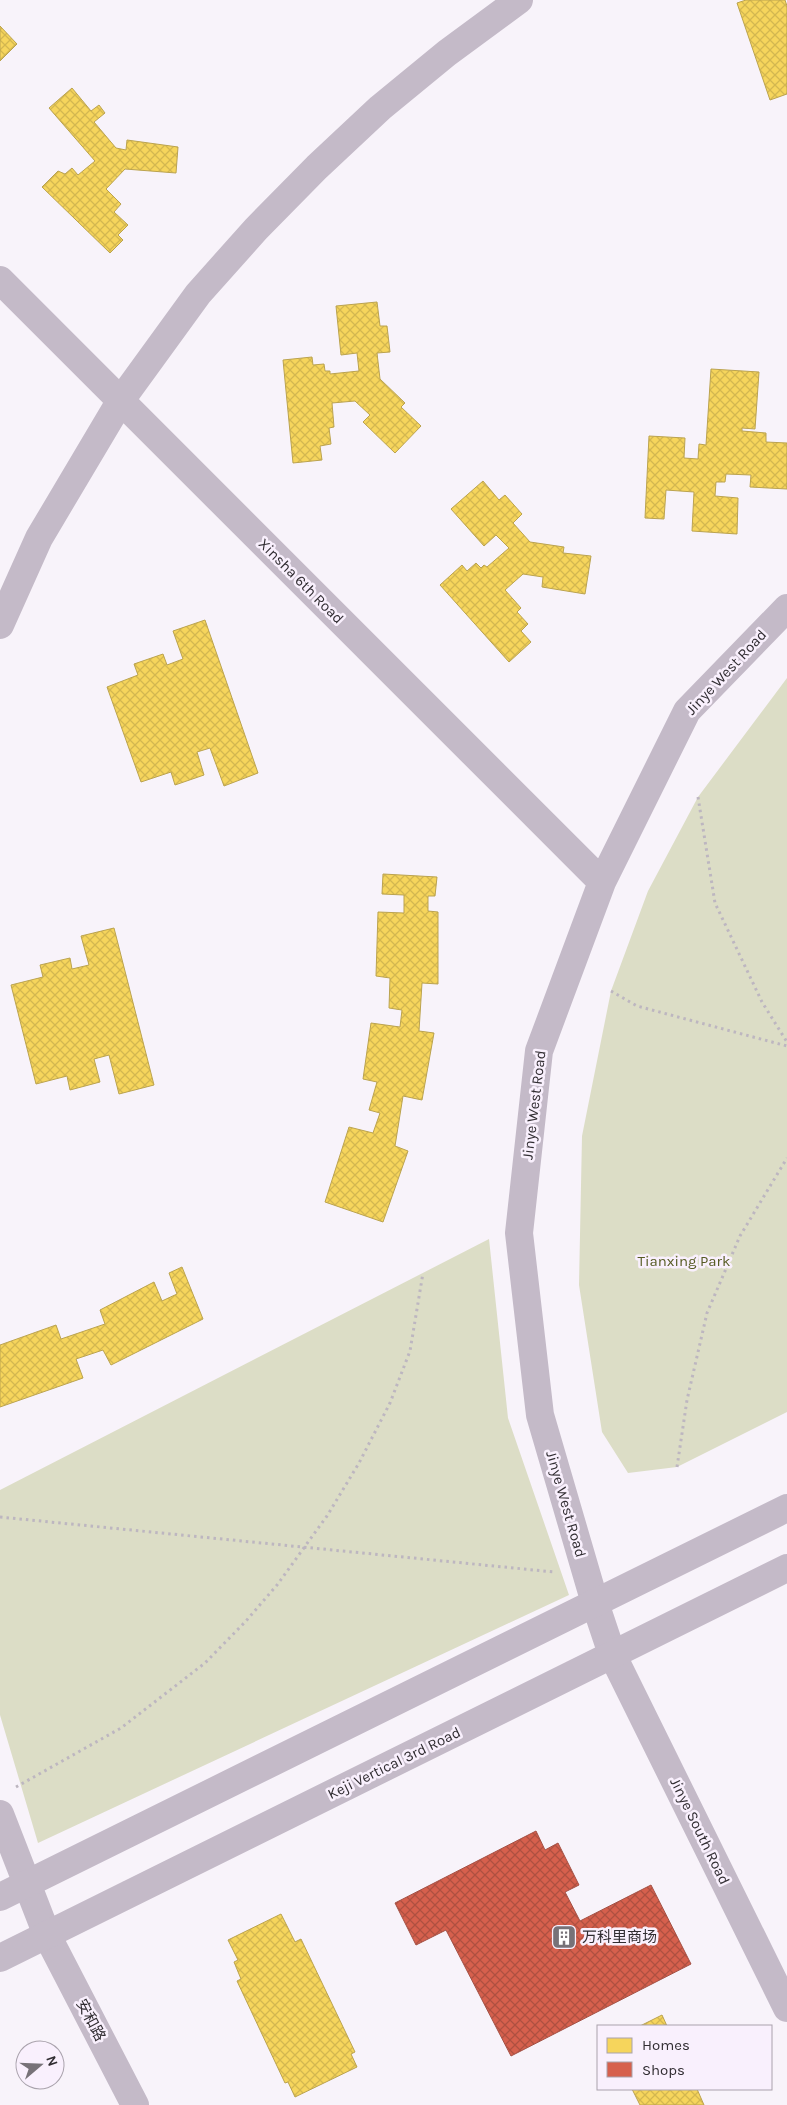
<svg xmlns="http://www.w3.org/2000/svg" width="787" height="2105" font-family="Karla,'Noto Sans SC',sans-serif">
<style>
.park{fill:#dcddc6}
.homes{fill:url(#homes-cross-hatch);stroke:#bba34f}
.shops{fill:url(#shops-cross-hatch);stroke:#a45145}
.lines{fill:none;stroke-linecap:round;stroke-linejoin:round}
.path{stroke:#bdb6c0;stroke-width:3;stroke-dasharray:2.5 4;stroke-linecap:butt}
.minor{stroke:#c4bac8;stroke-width:28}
.tertiary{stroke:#c4bac8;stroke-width:28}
.labels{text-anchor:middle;stroke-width:5;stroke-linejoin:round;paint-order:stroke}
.street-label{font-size:15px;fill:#312d32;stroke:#f9f0fd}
.park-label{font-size:15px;fill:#565b23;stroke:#f9f0fd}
.poi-label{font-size:15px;fill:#312d32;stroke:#f9f0fd;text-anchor:start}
</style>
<defs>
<pattern id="homes-cross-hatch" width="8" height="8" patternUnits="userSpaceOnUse" patternTransform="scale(1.25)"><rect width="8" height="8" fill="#f6d55c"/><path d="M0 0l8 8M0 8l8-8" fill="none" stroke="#d3b750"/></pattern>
<pattern id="shops-cross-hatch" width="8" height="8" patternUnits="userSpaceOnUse" patternTransform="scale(1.25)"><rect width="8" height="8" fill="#d6604d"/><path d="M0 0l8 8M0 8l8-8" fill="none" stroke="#ae5041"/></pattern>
</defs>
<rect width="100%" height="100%" fill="#f8f3fa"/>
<path class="park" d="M787,678V1412L677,1467L628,1473L602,1432L579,1285L582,1136L611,991L648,891L698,797Z
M489,1239L508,1418L569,1595L38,1843L0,1715V1490Z"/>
<path class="homes" d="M746,0H785L787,6V94L770,100L737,3Z
M0,26L17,44L0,61Z
M72,88L91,111L99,105L105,113L94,122L116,148L126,150L127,140L178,147L176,173L125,169L106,189L121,204L114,212L128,225L118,235L123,240L110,253L42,187L58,171L65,174L72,168L78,175L95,161L49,108Z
M377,302L380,326H387L390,352L377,353L380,379L405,403L401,407L421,426L395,453L363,422L370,415L355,401L332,403L334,427L329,428L331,444L320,446L322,460L293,463L283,360L312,357L313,365L324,364L325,371H330V374L359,371L357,353L341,355L336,306Z
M711,369L759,372L755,429L742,428V431L766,433V442L787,443V489L750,487L751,475L726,474L725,482H716L715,496L738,498L737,534L692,531L694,492L666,490L664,519L645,518L649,436L685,438L684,458L698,459L699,444L706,445Z
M483,481L499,500L505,495L522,514L513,523L530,542L564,547L563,553L591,556L585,594L542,587L543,577L523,574L505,590L521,608L517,612L528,624L521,631L531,642L509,662L440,585L462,565L467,571L476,563L481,568L484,565L487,567L509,548L496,535L484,546L451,509Z
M205,620L258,773L224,786L210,748L197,752L204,775L175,785L171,772L141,782L107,687L138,675L134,664L163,654L167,665L183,659L173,631Z
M383,874L437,877L435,896H428V911L438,912V984L422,983L419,1031L434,1033L422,1100L403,1096L395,1146L408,1151L383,1222L325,1202L349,1127L373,1133L380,1113L369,1110L377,1082L363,1079L371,1023L400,1027L402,1010L389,1008L390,978L376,976L378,912L404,913V895L382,894Z
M114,928L154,1085L119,1094L109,1055L94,1059L100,1082L70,1090L67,1076L36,1084L11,985L43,977L40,965L70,958L72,969L89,965L81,936Z
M182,1267L203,1319L111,1365L103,1350L76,1359L83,1378L0,1407V1345L56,1325L61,1339L105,1324L100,1310L154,1282L162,1301L177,1294L169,1273Z
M281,1914L295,1942L301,1939L355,2052L351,2054L357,2067L295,2097L288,2082L285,2083L237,1981L241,1979L234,1962L238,1960L228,1940Z
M662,2015L667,2026H640Z
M632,2089H697L704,2105H640Z"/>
<path class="shops" d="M536,1831L545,1850L558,1843L579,1885L565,1892L580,1921L651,1885L691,1964L511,2056L446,1930L416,1945L395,1903Z"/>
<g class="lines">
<path class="path" d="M698,797L715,903L762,1002L787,1042
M611,991L637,1006L787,1046
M677,1467L687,1400L707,1313L740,1236L787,1158
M0,1517L554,1572
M16,1787L121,1728L205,1663L246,1621L277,1585L327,1516L359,1463L390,1403L410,1351L423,1273"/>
<path class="minor" d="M0,280L602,882
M787,608L687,711L602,882L539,1051L519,1233L540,1415L595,1603L612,1654L787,2008
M0,625L39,538L121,400L198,294L256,229L317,167L380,108L447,53L519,0
M0,1814L47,1935L135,2105"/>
<path class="tertiary" d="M0,1897L787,1508
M0,1958L787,1568"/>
</g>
<defs>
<symbol id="building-square" viewBox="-11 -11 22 22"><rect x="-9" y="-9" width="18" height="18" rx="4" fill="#777278" stroke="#f9f0fd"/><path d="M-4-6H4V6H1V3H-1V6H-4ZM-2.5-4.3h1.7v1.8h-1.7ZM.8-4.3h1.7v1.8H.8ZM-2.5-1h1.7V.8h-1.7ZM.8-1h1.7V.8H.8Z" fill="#fff"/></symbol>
</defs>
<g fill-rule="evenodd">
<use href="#building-square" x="550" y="1923" width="28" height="28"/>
</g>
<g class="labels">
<g class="street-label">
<text transform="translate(301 581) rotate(45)" y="5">Xinsha 6th Road</text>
<text transform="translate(726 672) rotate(-47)" y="5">Jinye West Road</text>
<text transform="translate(534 1105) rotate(-83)" y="5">Jinye West Road</text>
<text transform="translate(566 1504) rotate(74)" y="5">Jinye West Road</text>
<text transform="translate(394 1763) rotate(-26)" y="5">Keji Vertical 3rd Road</text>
<text transform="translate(700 1831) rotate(64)" y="5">Jinye South Road</text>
<text transform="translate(91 2020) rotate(62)" y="5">安和路</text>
</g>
<g class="park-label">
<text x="684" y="1266">Tianxing Park</text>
</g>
<g class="poi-label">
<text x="582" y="1942">万科里商场</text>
</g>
</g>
<rect x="597" y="2025" width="175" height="65" fill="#f9f0fd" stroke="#a9a2ac"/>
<rect x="607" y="2038" width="25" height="15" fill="#f6d55c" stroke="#a9a2ac"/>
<text x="642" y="2050" font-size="15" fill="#312d32">Homes</text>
<rect x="607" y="2062" width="25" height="15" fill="#d6604d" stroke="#a9a2ac"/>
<text x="642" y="2075" font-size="15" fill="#312d32">Shops</text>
<g transform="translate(40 2065) rotate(71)"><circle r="24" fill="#f9f0fd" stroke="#a9a2ac"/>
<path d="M0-4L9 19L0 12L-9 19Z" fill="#777278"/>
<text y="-8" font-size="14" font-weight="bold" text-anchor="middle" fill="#312d32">N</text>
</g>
</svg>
